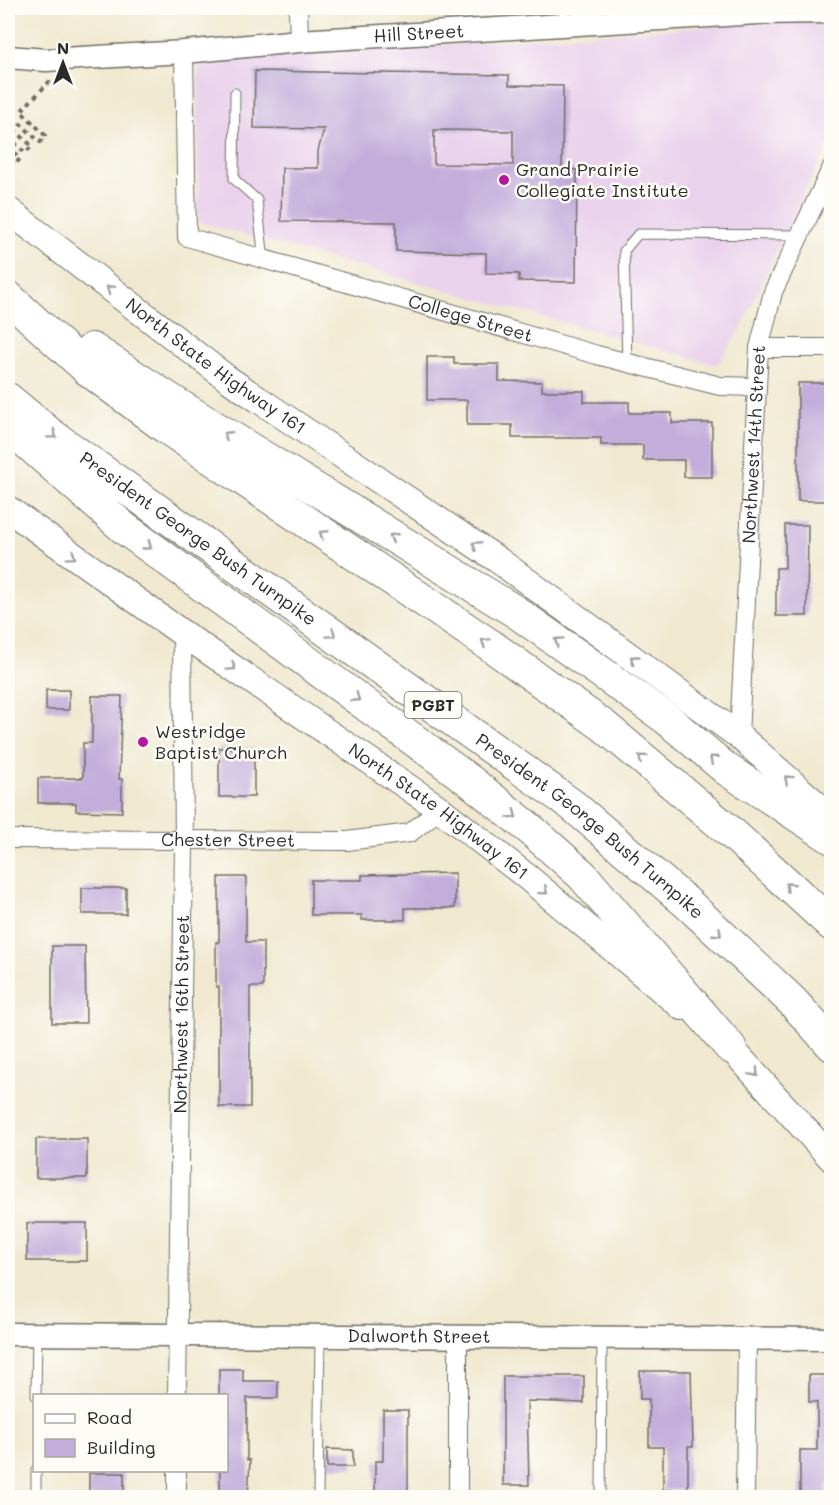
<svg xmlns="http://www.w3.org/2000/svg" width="839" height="1505" font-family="Mali,sans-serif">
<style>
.built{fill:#ead1ec}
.building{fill:#c3addb;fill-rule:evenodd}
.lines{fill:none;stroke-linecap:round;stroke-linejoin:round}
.service-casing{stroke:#706e65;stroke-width:11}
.minor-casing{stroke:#706e65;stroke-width:20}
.tertiary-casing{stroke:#706e65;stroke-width:25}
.secondary-casing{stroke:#706e65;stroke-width:28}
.motorway-casing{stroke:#706e65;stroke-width:34}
.path{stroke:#706e65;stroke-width:4;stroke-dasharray:4.5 4.5;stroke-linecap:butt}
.service{stroke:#fff;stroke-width:9}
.minor{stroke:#fff;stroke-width:18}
.tertiary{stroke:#fff;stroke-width:22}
.secondary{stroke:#fff;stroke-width:26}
.motorway{stroke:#fff;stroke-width:32}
.oneway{stroke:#a0a0a0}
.poi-dot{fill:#b5179e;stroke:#fdfcf7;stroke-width:2}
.labels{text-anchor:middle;stroke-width:5;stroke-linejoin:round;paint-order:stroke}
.shield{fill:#fdfcf7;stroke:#6a6a68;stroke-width:1.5}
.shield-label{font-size:16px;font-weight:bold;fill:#2b2b2b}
.street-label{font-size:18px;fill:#2b2b2b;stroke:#fdfcf7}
.poi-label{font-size:18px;fill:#2b2b2b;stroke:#fdfcf7;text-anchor:start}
</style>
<rect width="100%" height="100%" fill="#fdfcf7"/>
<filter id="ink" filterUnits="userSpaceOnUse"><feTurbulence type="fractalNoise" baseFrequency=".0167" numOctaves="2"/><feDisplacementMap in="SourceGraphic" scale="12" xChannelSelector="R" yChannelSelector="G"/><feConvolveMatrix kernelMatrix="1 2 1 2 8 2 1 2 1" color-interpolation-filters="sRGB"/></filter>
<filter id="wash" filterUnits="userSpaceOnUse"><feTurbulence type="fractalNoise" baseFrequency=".008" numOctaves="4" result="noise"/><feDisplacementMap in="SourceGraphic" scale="24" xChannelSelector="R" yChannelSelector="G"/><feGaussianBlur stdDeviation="1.35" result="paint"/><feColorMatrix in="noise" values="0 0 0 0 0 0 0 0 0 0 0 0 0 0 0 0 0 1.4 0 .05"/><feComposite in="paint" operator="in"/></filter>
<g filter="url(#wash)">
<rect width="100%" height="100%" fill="#f0e9d0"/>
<path class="built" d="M752,23L831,24V142L801,198L740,331L717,365L198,222V68L207,61Z"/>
<g id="blocks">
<path class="building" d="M255,71L509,75V85L563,86L562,170H577L576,282L519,281V274L486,273V253L396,251V222L281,221L282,168H318V151L324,129L254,128ZM434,130L513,131V165L434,164Z
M427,357H454V364H499V381L542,382V391H584V402H629V413H672V423H712V477H684V460H643V445H601V438H512V425H467V400H427Z
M798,383H831V501H798Z
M785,525H808L807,616H776V568H785Z
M46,690H69V710H46Z
M92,696H122L119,779H122V812L76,811V803H38V778H83V743H92Z
M219,748H254V797H219Z
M455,873V908H405V920H362V915H311V880H362V875Z
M219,877H246V942H263V987H250V1107H219V987H216V942H219Z
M82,888H126V914H82Z
M52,946H85L86,1023H52Z
M36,1139H87V1178H36Z
M27,1223H87V1261H27Z
M219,1369H243V1381H278V1398H247V1460H250L248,1497H220V1470H226V1395H219Z
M640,1371H691L693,1447H688V1490H663V1447H649V1399H640Z
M809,1375H831V1484H827V1497H800V1450H817V1402H809Z
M503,1376H584V1403L527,1401L529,1485H503Z
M383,1410H408V1497H375V1461H383Z
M327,1449L353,1450V1467H327Z
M89,1473H124V1497H89Z"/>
</g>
</g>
<g filter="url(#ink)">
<use href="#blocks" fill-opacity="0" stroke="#706e65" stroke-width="1.5"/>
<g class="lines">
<defs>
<path id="service" d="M564,8V25
M235,93L234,179L257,200L264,260
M627,362L624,251L638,234L800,235
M36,1396L37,1334
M36,1498V1470
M318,1498L320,1336
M601,1498L602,1337"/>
<g id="minor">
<path d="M298,8L299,41"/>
<path id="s1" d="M184,52L187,237L597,355L720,386L756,387"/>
<path d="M759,348H832"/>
<path id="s2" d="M739,736L759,348L773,292L832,167"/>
<path id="s3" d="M8,839L347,841L410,833L440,809"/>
<path id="s4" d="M177,1396L184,841L182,633"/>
<path d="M177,1498V1470"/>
<path d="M458,1498V1336"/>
<path d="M745,1498L747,1338"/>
</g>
<g id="tertiary">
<path id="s5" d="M8,57L46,60L184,52L299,41L758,13L832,12"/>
<path id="s6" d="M8,1334L832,1339"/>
</g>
<g id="secondary">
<path id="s7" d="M8,210L228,379L498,560L739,736L832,818"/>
<path id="s8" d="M8,509L182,633L440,809L526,876L682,1007"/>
<path d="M715,1034L730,1047L832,1159"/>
</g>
<g id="motorway">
<path d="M8,297L87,369L165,427L490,645L604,726L735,836L832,925"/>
<path d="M92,349L180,406L516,612L667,719L726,769L832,838"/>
<path id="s9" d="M8,399L49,433L572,805L687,903L792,1001L832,1045"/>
<path d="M8,426L124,528L470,781L530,829L582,875L730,1047"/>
</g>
</defs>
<use href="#service" class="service-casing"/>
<use href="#minor" class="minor-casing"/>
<use href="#tertiary" class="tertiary-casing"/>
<use href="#secondary" class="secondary-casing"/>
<use href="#motorway" class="motorway-casing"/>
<path class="path" d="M8,136L25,153L32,146L9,125L14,118L40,142L45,135L21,111L51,80
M8,146L20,159L14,165L8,158
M8,170V171"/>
<use href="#service" class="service"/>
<use href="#minor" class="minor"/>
<use href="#tertiary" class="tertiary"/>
<use href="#secondary" class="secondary"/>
<use href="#motorway" class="motorway"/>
</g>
<defs><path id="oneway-chevron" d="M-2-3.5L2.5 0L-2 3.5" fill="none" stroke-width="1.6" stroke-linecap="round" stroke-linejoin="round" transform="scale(1.5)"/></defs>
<g class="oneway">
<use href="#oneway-chevron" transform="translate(110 289) rotate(-143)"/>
<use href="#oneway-chevron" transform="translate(53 435) rotate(37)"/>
<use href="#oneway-chevron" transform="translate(227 435) rotate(-148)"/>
<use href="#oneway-chevron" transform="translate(323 534) rotate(-146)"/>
<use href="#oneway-chevron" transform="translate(393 537) rotate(-149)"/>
<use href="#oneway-chevron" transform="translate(476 545) rotate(-146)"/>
<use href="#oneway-chevron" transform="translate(148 546) rotate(36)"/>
<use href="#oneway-chevron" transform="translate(72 556) rotate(35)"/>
<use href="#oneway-chevron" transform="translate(332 634) rotate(35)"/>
<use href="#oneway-chevron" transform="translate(558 641) rotate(-145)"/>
<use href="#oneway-chevron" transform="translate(485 642) rotate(-146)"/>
<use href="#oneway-chevron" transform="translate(634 659) rotate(-144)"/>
<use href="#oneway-chevron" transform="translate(232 667) rotate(34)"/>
<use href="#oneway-chevron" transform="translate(356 698) rotate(36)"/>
<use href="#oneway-chevron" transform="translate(642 758) rotate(-140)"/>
<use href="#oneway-chevron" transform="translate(713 759) rotate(-140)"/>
<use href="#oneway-chevron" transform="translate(788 779) rotate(-138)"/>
<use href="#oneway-chevron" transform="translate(513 815) rotate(38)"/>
<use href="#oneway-chevron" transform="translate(789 886) rotate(-137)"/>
<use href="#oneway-chevron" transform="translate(544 891) rotate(40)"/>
<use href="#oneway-chevron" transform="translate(718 933) rotate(43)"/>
<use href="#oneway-chevron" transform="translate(755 1073) rotate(47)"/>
</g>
</g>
<g class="poi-dot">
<circle cx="504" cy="180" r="6"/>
<circle cx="143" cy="742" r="6"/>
</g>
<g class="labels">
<rect class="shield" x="404.5" y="692" width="57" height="26" rx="4.5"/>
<g class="shield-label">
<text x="433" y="711">PGBT</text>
</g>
<g class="street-label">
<text dy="6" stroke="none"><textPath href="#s5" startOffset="412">Hill Street</textPath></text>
<text dy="6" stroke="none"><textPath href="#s1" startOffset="480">College Street</textPath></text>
<text dy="6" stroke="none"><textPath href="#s7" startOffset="260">North State Highway 161</textPath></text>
<text dy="6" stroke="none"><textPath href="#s2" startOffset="292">Northwest 14th Street</textPath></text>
<text dy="6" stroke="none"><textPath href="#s9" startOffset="236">President George Bush Turnpike</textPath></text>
<text dy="6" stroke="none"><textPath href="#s8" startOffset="526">North State Highway 161</textPath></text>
<text dy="6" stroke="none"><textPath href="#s9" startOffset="722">President George Bush Turnpike</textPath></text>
<text dy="6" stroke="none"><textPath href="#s3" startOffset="220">Chester Street</textPath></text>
<text dy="6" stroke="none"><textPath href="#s4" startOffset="382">Northwest 16th Street</textPath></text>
<text dy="6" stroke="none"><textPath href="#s6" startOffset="411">Dalworth Street</textPath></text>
</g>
<g class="poi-label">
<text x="516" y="176">Grand Prairie<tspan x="516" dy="21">Collegiate Institute</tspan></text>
<text x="155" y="738">Westridge<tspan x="155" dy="21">Baptist Church</tspan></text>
</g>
</g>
<rect width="839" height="1505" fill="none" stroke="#fdfcf7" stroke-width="30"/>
<rect x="33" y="1394" width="195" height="78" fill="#fdfcf7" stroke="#a9a8a5" stroke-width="1.5"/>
<rect x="45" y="1414" width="30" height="9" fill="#ffffff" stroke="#a9a8a5" stroke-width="1.5"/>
<text x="87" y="1424" font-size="18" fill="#2b2b2b">Road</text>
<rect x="45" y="1439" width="30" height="18" fill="#c3addb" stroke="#a9a8a5" stroke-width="1.5"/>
<text x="87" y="1454" font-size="18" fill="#2b2b2b">Building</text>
<g transform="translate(63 63)" stroke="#fdfcf7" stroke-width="4.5" paint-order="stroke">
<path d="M0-4.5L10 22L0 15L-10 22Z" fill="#2b2b2b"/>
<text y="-9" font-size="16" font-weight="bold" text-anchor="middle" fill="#2b2b2b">N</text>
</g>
</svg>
